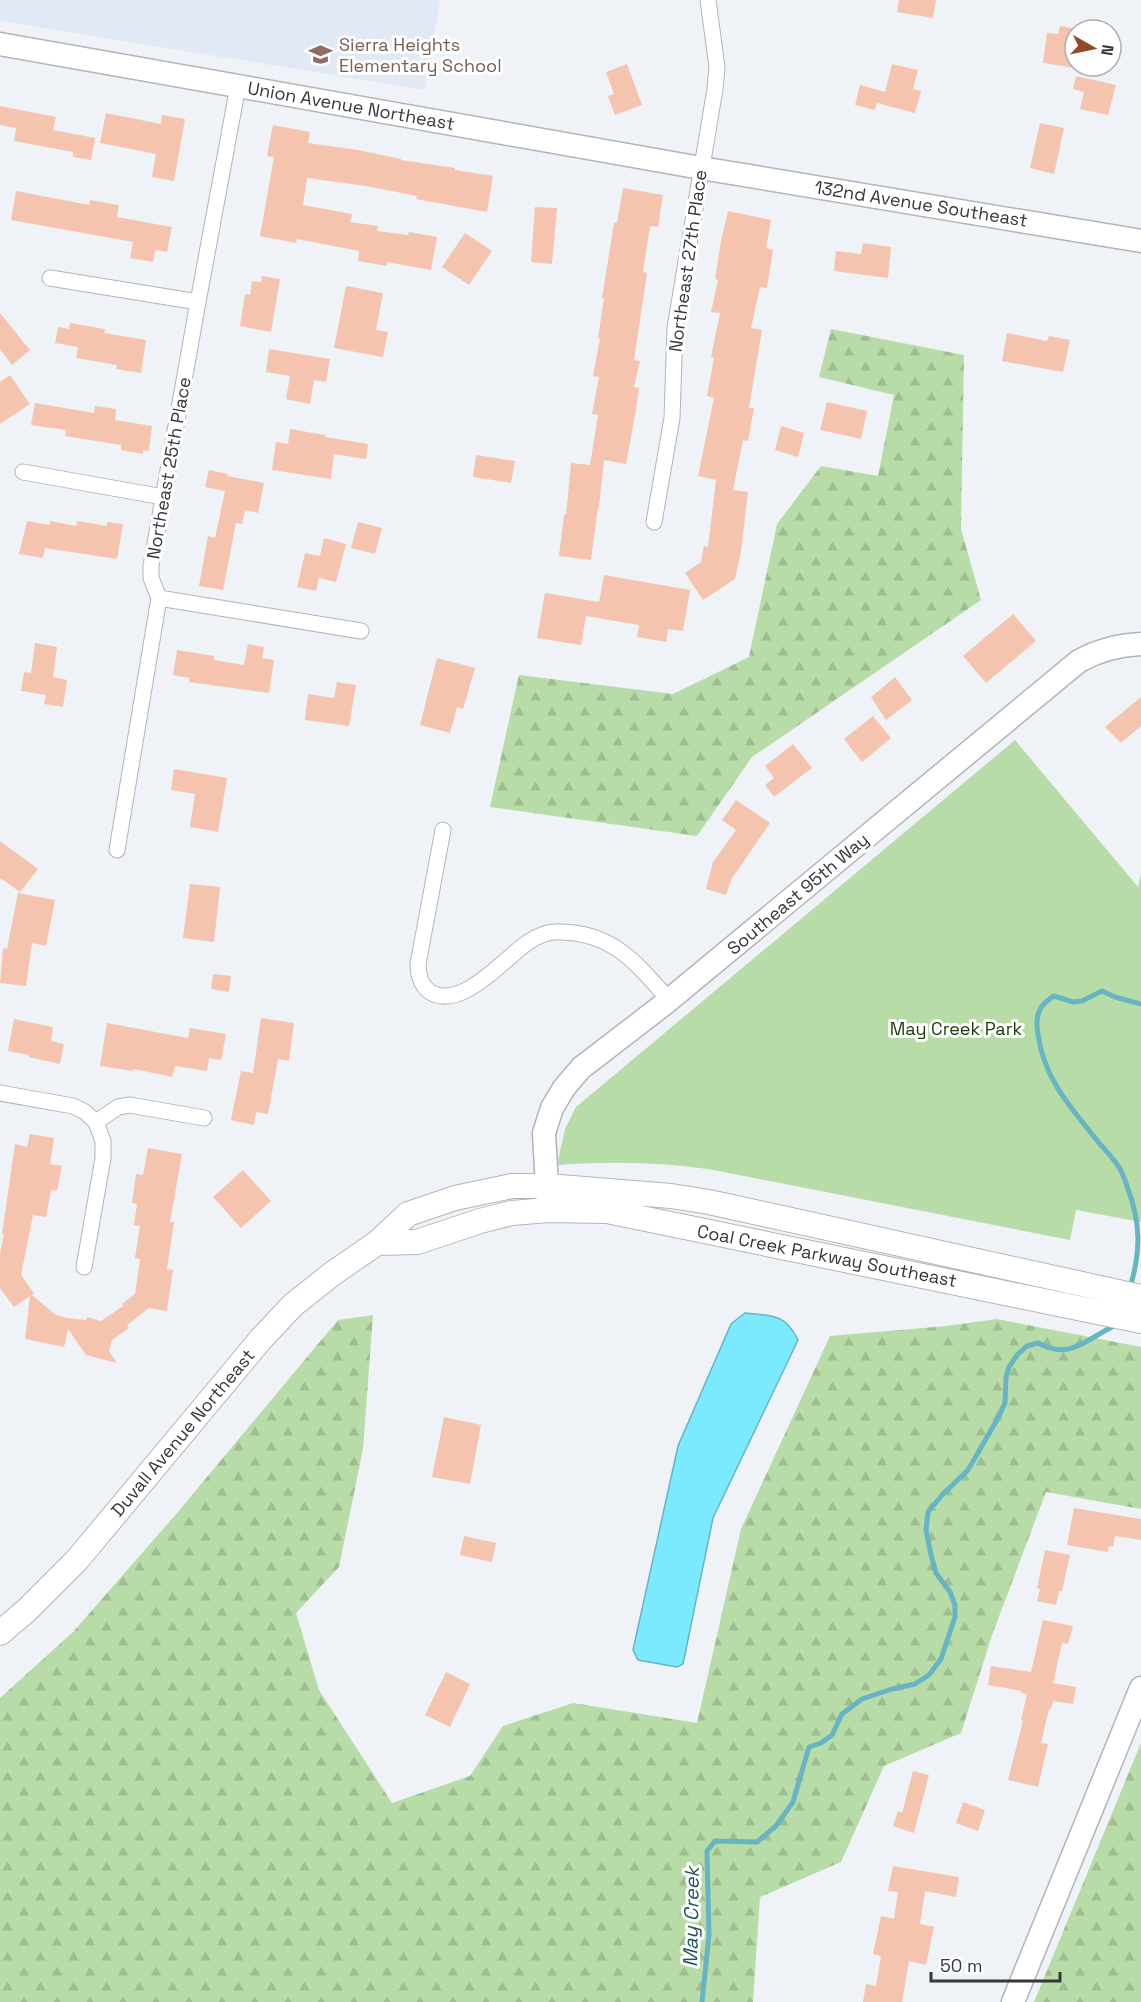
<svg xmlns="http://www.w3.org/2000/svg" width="1141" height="2002" font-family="'Space Grotesk',sans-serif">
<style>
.built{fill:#e0e9f4}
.forest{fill:url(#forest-firs)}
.green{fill:#b8dca8}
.water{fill:#7ceafe;stroke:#67b4c3;stroke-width:1.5}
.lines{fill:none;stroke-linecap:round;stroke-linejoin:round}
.stream{stroke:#67b4c3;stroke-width:5}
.building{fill:#f4c4af}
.street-casing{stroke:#b1b5ba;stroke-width:17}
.secondary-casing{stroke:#b1b5ba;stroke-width:25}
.primary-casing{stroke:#b1b5ba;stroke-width:26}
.street{stroke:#fff;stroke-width:15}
.secondary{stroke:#fff;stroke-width:22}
.primary{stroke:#fff;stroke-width:24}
.labels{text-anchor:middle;stroke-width:6;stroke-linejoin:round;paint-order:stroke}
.education-label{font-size:18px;fill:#785e54;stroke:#fff;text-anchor:start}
.street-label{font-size:18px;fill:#353739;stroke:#fff}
.park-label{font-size:18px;fill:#1d3a0b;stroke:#fff}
.water-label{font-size:20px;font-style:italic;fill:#23545c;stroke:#fff}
</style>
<defs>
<pattern id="forest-firs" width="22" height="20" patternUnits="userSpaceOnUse" patternTransform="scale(1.5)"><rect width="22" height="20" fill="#b8dca8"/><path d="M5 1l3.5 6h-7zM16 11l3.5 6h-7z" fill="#9fbd91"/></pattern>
</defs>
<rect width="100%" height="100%" fill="#eff3f8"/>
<path class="built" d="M0,0H440L425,90L0,21Z"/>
<path class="forest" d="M831,329L964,355L961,529L981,600L752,757L697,836L490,807L519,675L673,694L749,657L777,524L821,466L878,476L894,395L819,377Z
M373,1315L363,1449L339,1567L296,1613L319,1690L392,1803L470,1776L503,1726L573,1703L697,1723L741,1529L830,1336L946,1326L997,1319L1141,1347V1509L1046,1492L992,1635L961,1733L884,1766L841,1862L760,1897L753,2002H0V1698L73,1632L177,1513L338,1320Z
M1141,1743V2002H1034Z"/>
<path class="green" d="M1015,740L1138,887L1141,873V1222L1076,1210L1070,1240L708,1169C658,1162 608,1161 557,1165L565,1129L576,1107Z"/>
<path class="water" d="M745,1313C772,1316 785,1313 798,1340L713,1518L683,1664L677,1667L638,1660L633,1650L678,1446L731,1324Z"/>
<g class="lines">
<path class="stream" d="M1130,1288C1141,1250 1141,1223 1127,1186C1125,1180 1123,1174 1120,1169C1115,1160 1107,1152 1100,1144C1072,1109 1044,1080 1038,1034C1035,1017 1038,1005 1054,996L1073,1002L1082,1001L1102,991L1115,997L1141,1004
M702,2002L709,1935L707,1851L715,1841L757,1842L776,1826L793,1802L809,1747L821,1743L832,1735L842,1714L862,1699L892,1689L915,1684L929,1675L941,1659L955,1617V1605L950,1592L936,1573L931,1555L926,1530L928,1512L943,1494L968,1470L998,1418L1005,1403L1006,1377L1009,1367L1018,1354L1027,1346L1038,1343C1069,1360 1084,1341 1112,1327L1116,1321"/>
</g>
<path class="building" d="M899,0H936L933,18L897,12Z
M1060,26L1075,29V68L1043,63L1047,33L1058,34Z
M627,64L642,105L615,115L608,96L614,94L606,72Z
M892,64L918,70L913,89L921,91L915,113L877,103L875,110L855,105L860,85L885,92Z
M1076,76L1116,85L1108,115L1080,109L1084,92L1073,89Z
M0,106L56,117L53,130L95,138L91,160L73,157V152L14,141L16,128L0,125Z
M106,113L161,124L162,115L185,119L174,181L152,177L156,154L100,143Z
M1040,123L1064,128L1054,174L1030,168Z
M273,125L310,132L308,143L358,150L401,159V160L455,168V170L493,176L487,212L416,199L417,196L366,186L307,178L303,205L352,214L350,222L378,226L377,231L408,235L409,232L437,237L431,270L387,262V266L358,261L359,251L297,239L296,243L260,236L274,157L267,156Z
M623,188L663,195L658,227L650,226L643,272L647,273L634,360L640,361L634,387L639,388L636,410L626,464L604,460L599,507H598L591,560L559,556L564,515H566L571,463L590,465L598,415L592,414L599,377L593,376L600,338H598L604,298H602L614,223H617Z
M16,191L89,205L90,200L119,205L117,217L172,227L167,252L155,250L153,262L130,258L133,242L11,220Z
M535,207L557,208L552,264L531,262Z
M728,211L771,220L766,248L773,250L767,288L760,287L751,328L762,330L749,408H754L748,441L743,440L733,490L748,492L741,551L735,579L703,600L685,573L701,562L704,546L708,547L716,480L698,476L714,398L707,396L714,358L711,357L720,313L711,312L718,280L715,279L721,241Z
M465,233L492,251L469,285L442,267Z
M863,243L891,247L888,278L834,271L836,251L861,254Z
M262,276L280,279L271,332L240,326L245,294L250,295L252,281L261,282Z
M346,286L383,293L376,330L388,332L383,357L334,348Z
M0,313L30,350L12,365L0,349Z
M70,323L105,329L104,333L146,340L141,373L116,369L117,365L76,358L78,347L55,343L58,327L69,329Z
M1007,333L1047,341L1049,336L1070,340L1063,372L1002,361Z
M269,349L330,359L326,382L314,380L310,404L286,399L290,376L266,372Z
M10,375L30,404L0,424V382Z
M827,402L867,411L861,439L820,430Z
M35,403L94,413L95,406L116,409L115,420L152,426L149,451L143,450V454L121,450V445L65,436L66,430L31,425Z
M781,426L804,433L798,457L775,450Z
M290,429L325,435V437L368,444L366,459L334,454L331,479L272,470L276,442L288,444Z
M476,455L515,461L511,483L473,477Z
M209,470L228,474L227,476L264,483L258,513L245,510L242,524L236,523L223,590L199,586L208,536L215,538L225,491L205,487Z
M27,521L49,525L50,521L76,526L77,521L107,526V522L123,524L117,559L45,548L43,558L19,554Z
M358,522L382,528L375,554L351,548Z
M324,538L346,544L336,582L319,578L316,591L297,587L305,553L320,556Z
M604,575L690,590L683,631L668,629L666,642L637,637L639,625L586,616L581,645L537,638L545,593L599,602Z
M1013,614L1036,641L986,683L963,656Z
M35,643L57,647L53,677L67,680L63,707L44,704L46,695L21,691L24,672L31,673Z
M248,644L264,647L262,658L274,660L269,693L189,682V678L173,675L177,650L214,656V660L244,665Z
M437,658L475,668L463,709L457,707L450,733L420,725Z
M895,677L912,700L886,720L871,697Z
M337,682L356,685L349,726L305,720L308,694L334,698Z
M1141,697V726L1121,743L1105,727Z
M873,716L891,738L862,762L844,739Z
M793,744L812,768L774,797L765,785L774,778L765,766Z
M174,769L227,778L218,832L190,827L195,794L171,790Z
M736,800L770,823L731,880L726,895L706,889L713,862L736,830L722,820Z
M0,841L38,869L20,892L0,878Z
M190,884L220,887L214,942L183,938Z
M18,893L55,900L46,946L32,943L26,986L0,983L3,948L7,949Z
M213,974L231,976L229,992L211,989Z
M261,1018L294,1023L289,1061L278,1059L268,1114L256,1112L254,1125L231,1120L241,1071L253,1073Z
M14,1019L53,1027L51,1041L64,1044L60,1064L29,1057V1055L8,1051Z
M107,1023L188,1038L190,1028L226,1034L221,1060L209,1058L207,1071L175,1066L172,1077L134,1069L133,1071L100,1066Z
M30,1134L54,1138L50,1164L62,1166L57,1191L51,1190L46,1217L33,1215L21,1275L34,1293L32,1295L56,1315L67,1318L86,1320L87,1317L101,1321L123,1306L122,1304L135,1294L140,1259L135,1258L140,1226L134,1225L137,1204L132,1203L136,1174L143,1175L148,1148L182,1154L170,1222H174L167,1269L173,1270L167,1311L149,1308L127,1325L129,1328L112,1340L109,1351L117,1363L86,1355L68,1329L64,1347L25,1339L30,1296L14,1307L0,1288V1254L4,1234H2L15,1144L27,1147Z
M243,1170L271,1201L241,1228L213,1197Z
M444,1417L481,1425L470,1484L432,1477Z
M1074,1508L1141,1519V1540L1115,1536L1113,1547L1109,1546L1108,1552L1067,1545Z
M464,1536L496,1543L492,1562L460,1555Z
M1045,1550L1070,1555L1062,1591H1059L1056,1605L1037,1601L1040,1589L1037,1588Z
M1043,1620L1073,1626L1068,1644L1062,1643L1053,1683L1076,1687L1073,1704L1053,1701L1051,1709H1049L1041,1743L1048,1744L1038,1787L1008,1780L1023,1721L1021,1720L1027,1694L1021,1693L1022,1691L988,1685L991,1666L1031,1672Z
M446,1672L470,1684L450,1727L425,1715Z
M913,1771L929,1775L914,1833L893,1826L898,1811L902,1813Z
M963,1802L985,1810L978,1831L956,1823Z
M893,1866L959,1877L956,1897L925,1891L920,1924L934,1927L926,1965L909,1961L902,2002H863L866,1984L876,1986L881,1956L873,1954L881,1916L894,1919L898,1892L888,1891Z"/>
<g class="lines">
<defs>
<path id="street" d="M50,278L198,302
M23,472L163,497
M654,522L672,418L675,328L715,89L717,67L708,0
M159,598L361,631
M443,830L418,964C418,974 421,986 430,992C461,1011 504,959 527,943C537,936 549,931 561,932C614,933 637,964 669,1000
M117,850L159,598L151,578V566L198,302L238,86
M0,1093L73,1106L85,1112L96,1122L118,1107L130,1105L204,1118
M84,1267L103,1158V1141L96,1122"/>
<path id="secondary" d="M0,44L701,168L1141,241
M548,1205L544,1133L552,1108L564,1088L581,1068L663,1005L1079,661C1099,650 1118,645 1141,644
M1013,2002L1141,1688"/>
<path id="primary" d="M377,1243L417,1242L480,1221L512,1213L548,1210L607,1211L1141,1321
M0,1633L27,1610L77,1560L261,1339L293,1305L332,1274L377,1243L408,1214L455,1198L512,1186H547L671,1196L709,1202L1141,1297"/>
</defs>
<use href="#street" class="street-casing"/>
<use href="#secondary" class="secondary-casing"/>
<use href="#primary" class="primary-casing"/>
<use href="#street" class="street"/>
<use href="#secondary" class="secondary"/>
<use href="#primary" class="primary"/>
</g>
<defs>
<symbol id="school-bare" viewBox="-9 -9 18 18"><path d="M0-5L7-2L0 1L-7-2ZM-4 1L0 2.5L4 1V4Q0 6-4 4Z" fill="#8d6e63" stroke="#fff" stroke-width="2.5" paint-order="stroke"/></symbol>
</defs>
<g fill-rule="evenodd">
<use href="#school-bare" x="304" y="38" width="33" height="33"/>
</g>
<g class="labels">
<g class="education-label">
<text x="339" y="51">Sierra Heights<tspan x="339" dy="21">Elementary School</tspan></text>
</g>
<g class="street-label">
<text transform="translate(351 106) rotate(10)" y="6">Union Avenue Northeast</text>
<text transform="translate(921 204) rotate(9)" y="6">132nd Avenue Southeast</text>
<text transform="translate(688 261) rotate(-82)" y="6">Northeast 27th Place</text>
<text transform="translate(169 468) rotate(-80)" y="6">Northeast 25th Place</text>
<text transform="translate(798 894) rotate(-40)" y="6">Southeast 95th Way</text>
<text transform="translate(827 1256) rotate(11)" y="6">Coal Creek Parkway Southeast</text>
<text transform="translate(183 1433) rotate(-50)" y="6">Duvall Avenue Northeast</text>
</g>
<g class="park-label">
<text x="956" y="1035">May Creek Park</text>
</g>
<g class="water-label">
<text transform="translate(691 1917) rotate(-89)" y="7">May Creek</text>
</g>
</g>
<g transform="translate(1093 48) rotate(99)"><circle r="28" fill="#ffffff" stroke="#aeafb0" stroke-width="1.5"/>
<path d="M0-4.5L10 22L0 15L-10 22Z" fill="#924a28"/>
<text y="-9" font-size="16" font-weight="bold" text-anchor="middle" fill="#353739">N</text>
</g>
<path d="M931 1972v9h129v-9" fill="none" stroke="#353739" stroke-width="3"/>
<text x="940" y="1972" font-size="18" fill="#353739" stroke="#ffffff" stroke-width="4.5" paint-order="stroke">50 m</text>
</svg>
